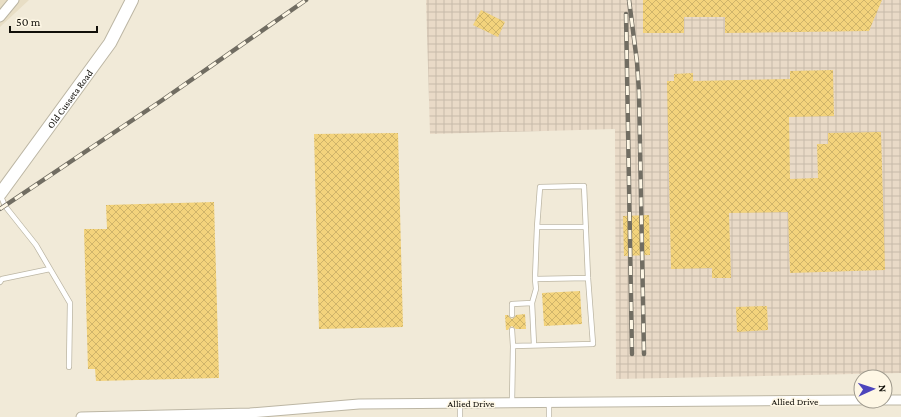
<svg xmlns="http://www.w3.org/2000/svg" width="901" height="417" font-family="'Crimson Pro',serif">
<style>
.built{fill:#e8dec5}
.industrial{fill:url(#industrial-grid)}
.building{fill:url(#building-cross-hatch)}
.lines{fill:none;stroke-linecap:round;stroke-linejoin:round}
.service-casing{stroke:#bcb6a4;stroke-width:6}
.minor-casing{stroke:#bcb6a4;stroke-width:11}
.tertiary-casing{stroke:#bcb6a4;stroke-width:14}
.service{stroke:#fff;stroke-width:4.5}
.minor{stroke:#fff;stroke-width:9}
.tertiary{stroke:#fff;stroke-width:12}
.rail-casing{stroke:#716d62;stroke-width:4.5}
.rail{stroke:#fef7e5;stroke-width:3;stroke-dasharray:9;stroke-linecap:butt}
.labels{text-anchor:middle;stroke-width:3;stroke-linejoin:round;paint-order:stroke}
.street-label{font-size:10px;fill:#110f09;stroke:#fef7e5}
</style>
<defs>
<pattern id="industrial-grid" width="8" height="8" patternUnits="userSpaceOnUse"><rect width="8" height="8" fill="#e9dac7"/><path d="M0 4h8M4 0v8" fill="none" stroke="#c7baaa"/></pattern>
<pattern id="building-cross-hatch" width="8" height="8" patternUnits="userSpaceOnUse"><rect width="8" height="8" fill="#f3d37c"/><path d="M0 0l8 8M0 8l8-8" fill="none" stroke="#cfb46a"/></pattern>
</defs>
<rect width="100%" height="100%" fill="#f1ead8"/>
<path class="built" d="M0,0H29L0,27Z"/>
<path class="industrial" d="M426,0H901V373L616,379L615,129L430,134Z"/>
<path class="building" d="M643,0H882L869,31L725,33V17H684V33H643Z
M481,10L505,22L498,37L473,25Z
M833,70L834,116L789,117L790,179L818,178L817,144H828V133L881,132L885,270L790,273L788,212L729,213L731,278H712V268L671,269L667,81H674V74L693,73V81L790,79V71Z
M398,133L403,327L319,329L314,134Z
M214,202L219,378L96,381L95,369H88L84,229H107L106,205Z
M649,215L650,255L624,256L623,216Z
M580,291L582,324L544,326L542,293Z
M767,306L768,330L737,332L736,307Z
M525,314L526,329H516L512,326L510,327L508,330H506L505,315H508L510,318L512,319L515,317L516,315Z"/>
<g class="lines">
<defs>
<path id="service" d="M0,194L5,206L36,245L70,303L69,367
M537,227H586
M0,282L2,279L50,269
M532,303L536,289L535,279
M512,315V304L532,303L534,345
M512,330L513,346
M512,402L513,346L593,344L588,278L584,186L540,187L537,227L535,279L588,278
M460,403V417
M549,417V402"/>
<path id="minor" d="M0,17L14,0
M885,400H901
M81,417L250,413L359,404L861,400"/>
<g id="tertiary">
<path id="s1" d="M0,194L110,43L132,0"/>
</g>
</defs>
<use href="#service" class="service-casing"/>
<use href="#minor" class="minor-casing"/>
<use href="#tertiary" class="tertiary-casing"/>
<use href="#service" class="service"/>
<use href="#minor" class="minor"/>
<use href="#tertiary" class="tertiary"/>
<defs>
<path id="rail" d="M629,0L637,62L639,92L644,354
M626,14L632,354
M0,209L161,101L306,0"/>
</defs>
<use href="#rail" class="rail-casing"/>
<use href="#rail" class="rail"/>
</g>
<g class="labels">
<g class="street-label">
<text dy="4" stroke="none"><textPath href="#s1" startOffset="118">Old Cusseta Road</textPath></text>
<text x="795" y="405">Allied Drive</text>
<text x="471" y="407">Allied Drive</text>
</g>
</g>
<g transform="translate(873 389) rotate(87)"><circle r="19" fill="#fef7e5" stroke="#9f9a8d"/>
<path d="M0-3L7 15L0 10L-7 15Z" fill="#4d45bc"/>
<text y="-6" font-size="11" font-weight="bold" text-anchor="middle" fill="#110f09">N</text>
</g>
<path d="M10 26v6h87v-6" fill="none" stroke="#110f09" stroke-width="2"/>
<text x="16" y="26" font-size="12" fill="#110f09" stroke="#fef7e5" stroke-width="3" paint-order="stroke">50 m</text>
</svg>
